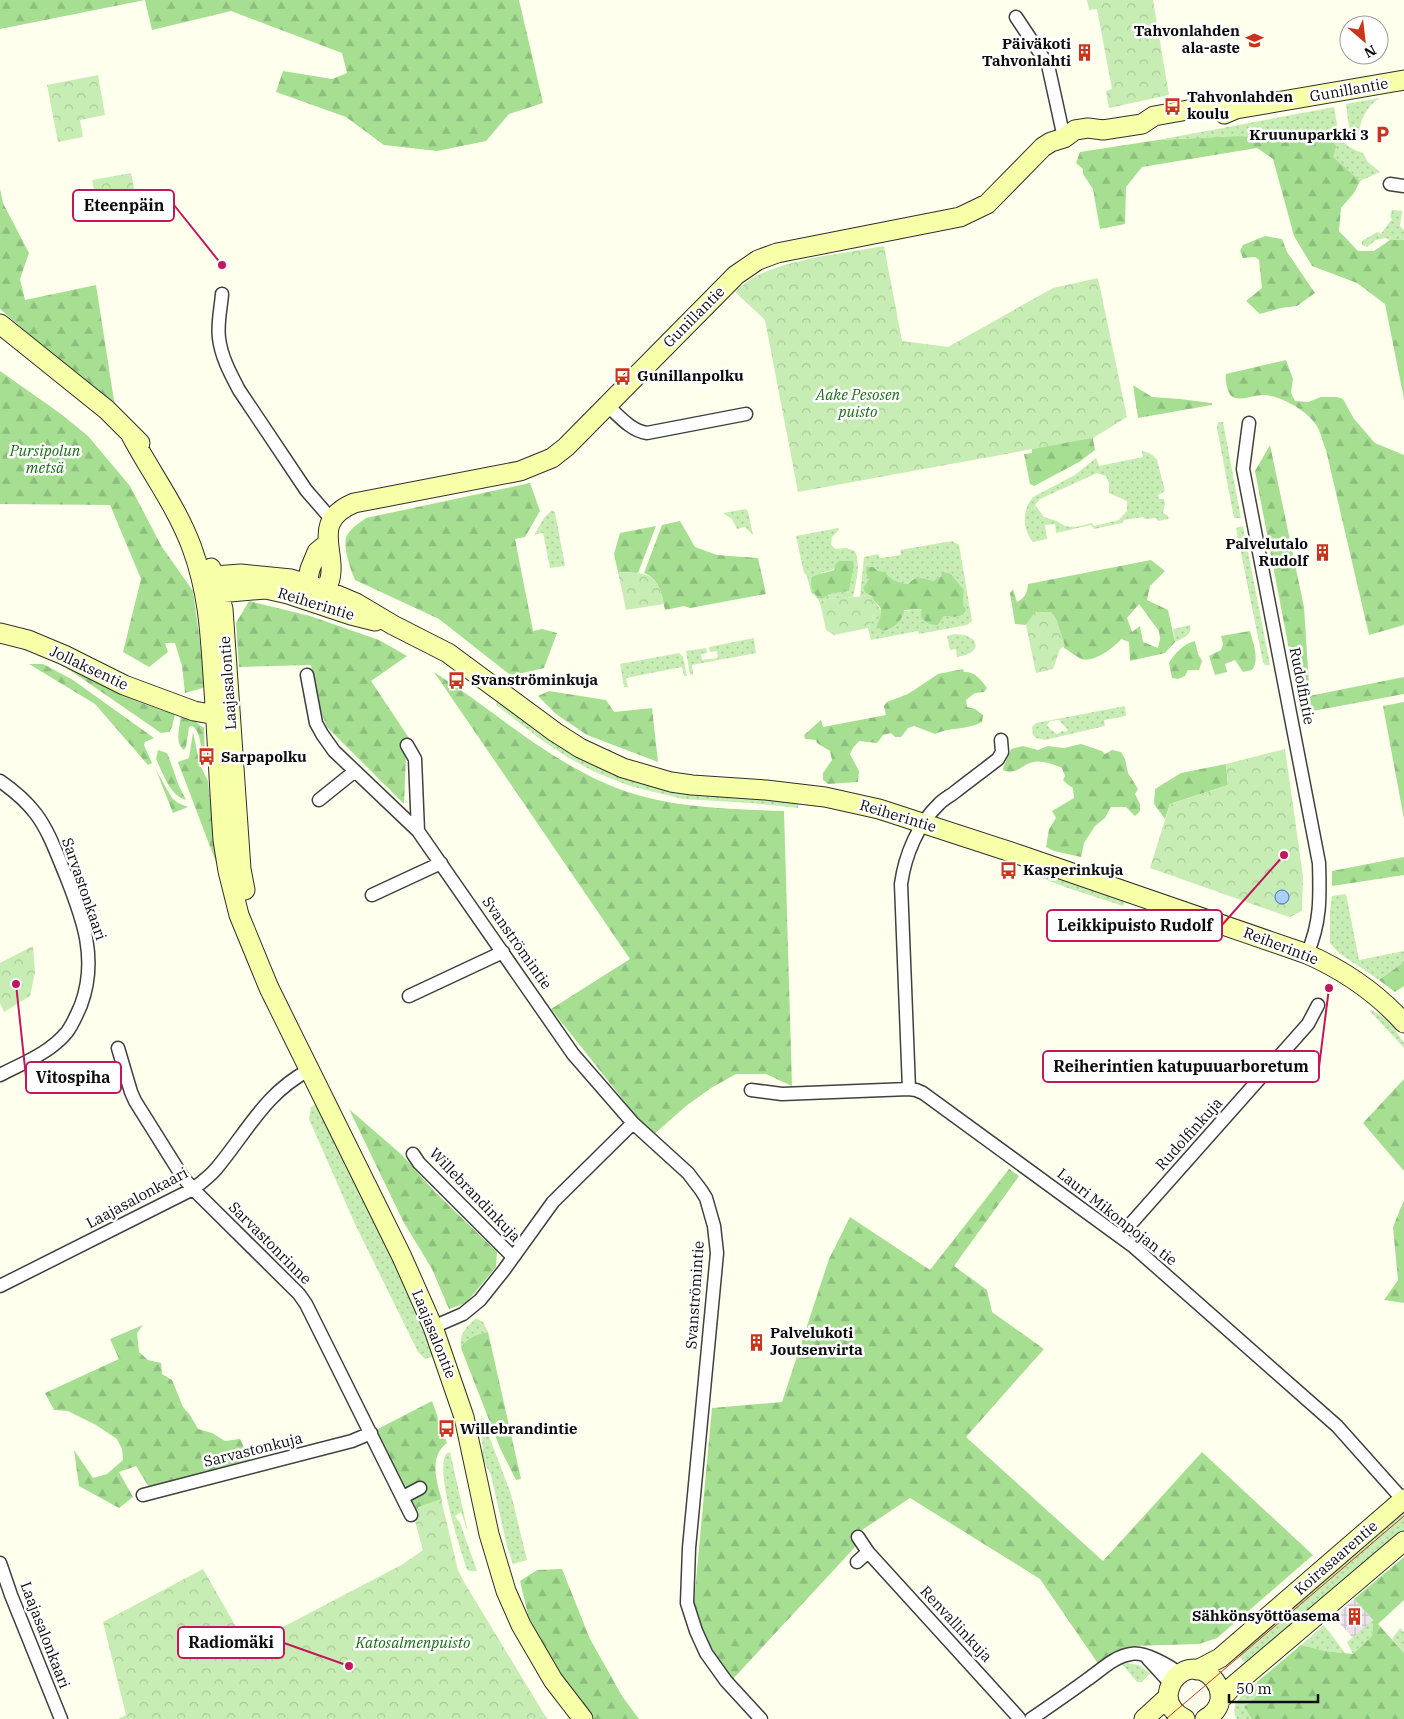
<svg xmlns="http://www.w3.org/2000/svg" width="1404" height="1719" font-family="'IBM Plex Serif',serif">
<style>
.industrial{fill:url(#industrial-grid)}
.grass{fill:url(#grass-dots);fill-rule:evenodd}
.forest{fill:url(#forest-firs);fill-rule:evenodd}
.park{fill:url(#park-crowns)}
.water{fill:#aecffb;stroke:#2f74d8}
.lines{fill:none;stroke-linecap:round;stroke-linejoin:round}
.street-casing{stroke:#404040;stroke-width:15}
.secondary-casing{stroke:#2f2f2f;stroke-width:21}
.street{stroke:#fff;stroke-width:12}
.secondary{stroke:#f8ffa9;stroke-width:19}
.tram{stroke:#c9341a;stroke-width:1}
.labels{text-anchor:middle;stroke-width:5;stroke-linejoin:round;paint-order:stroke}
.poi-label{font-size:15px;font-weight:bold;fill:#0d0d0d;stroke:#fff;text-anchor:start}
.street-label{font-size:15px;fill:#0d0d0d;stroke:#fff}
.park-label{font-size:15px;font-style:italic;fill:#1a6b18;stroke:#fff}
.leader{fill:none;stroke:#c2185b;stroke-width:2}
.callout-dot{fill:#c2185b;stroke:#fff;stroke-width:2}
.callout{fill:#fff;stroke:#c2185b;stroke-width:2}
.callout-label{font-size:16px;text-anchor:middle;font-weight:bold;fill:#0d0d0d}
</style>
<defs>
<pattern id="industrial-grid" width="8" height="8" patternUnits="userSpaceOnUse" patternTransform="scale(1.25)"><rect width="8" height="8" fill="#ede1ec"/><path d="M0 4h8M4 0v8" fill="none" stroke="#cac0c9"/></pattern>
<pattern id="grass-dots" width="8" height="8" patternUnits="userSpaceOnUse" patternTransform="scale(1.25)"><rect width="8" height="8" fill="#c7edb4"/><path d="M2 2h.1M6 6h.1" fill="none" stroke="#aaca9a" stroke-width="1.8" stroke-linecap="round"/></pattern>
<pattern id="forest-firs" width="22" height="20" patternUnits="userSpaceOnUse" patternTransform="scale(1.25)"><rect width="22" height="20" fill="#a6df92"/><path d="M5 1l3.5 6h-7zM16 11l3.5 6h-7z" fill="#8ebe7d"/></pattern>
<pattern id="park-crowns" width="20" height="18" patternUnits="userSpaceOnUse" patternTransform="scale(1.25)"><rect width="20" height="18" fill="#c7edb4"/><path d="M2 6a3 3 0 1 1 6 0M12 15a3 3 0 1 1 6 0" fill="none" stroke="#aaca9a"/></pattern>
</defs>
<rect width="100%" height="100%" fill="#ffe"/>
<path class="industrial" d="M1354,1599L1373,1620L1353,1638L1334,1617Z"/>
<path class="grass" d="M1380,98C1365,107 1360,121 1358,138C1347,135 1348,114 1346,104Z
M1334,107C1339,132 1336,144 1363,153L1368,162L1380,172L1360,181L1332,157L1323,130L1295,138L1237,136L1158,140Z
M1392,210L1402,211L1400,226L1404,230V240H1390L1386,238L1376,240L1367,247L1362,245V241L1377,232L1381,234L1392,219L1390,217Z
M1218,422H1223L1241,518H1234L1217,428Z
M1142,451C1148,452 1154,455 1157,460L1165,491L1158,495L1159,499H1164L1165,504L1163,513L1167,515L1169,519L1158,521L1156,518L1146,519L1143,517L1124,520L1122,523L1094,529L1091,525L1056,533L1055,524L1045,525L1047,539L1033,542C1022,529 1022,510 1033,497L1075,475L1096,458L1099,466L1143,457ZM1097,473L1106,476L1109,483V493L1127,501V511L1119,520L1094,526L1092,523L1076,527L1065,526L1057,521L1044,517L1035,505L1040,499Z
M746,509L748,512L753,535L745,527L737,529L732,519L723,513Z
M552,510L555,512L565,566L550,568L543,533L534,535L544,518Z
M1243,526L1270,665H1265L1263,662L1236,528Z
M838,528L839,530L832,537L831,545L836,549L846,548L855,551C861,567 856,581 853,597L827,599L821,607L818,599L811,592L807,576L804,573L796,536ZM839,561L845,562L854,567L849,591L830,594L822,599L821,572C831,572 834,570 839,561Z
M952,541L959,545L972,621L967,625L919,634L918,631L871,640L868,628L874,614L860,596L864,557L878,554L880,558L901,555L900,550ZM878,571L886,572C890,580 899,583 908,584L913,579L933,581L941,576L951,574L964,590L963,605L958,617L944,616L938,625L923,609L882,613C879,606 875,603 872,596L865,593L863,588L869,579Z
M1190,625C1193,635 1183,638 1175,642L1173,629Z
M954,634L965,635L974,640L976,646C973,654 966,655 957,657L956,649L950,650L947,636Z
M754,638L756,653L692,665L693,674L690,675L686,651L706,648L707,653L701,654L702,660L718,658L717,651L710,652L709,647Z
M679,653L683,657L687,676H684L682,667L626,678L628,687H624L620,664Z
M497,700L572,755L597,767L634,782L684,794L754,797L799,803L798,808L751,803L683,799L630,786L595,772L569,758L543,741L496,705Z
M1125,706L1126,716L1104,720L1105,726L1045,740L1036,738L1033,735L1032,727L1036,723ZM1059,720L1068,730L1066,732L1062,731L1057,734L1050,729L1047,725L1050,721Z
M1022,870L1033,871L1123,900L1124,905L1123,906L1065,887Z
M1346,894L1359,960L1404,951V962L1379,980L1339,953L1330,943V911L1332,896Z
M1146,908L1189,923L1210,932L1209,934H1205L1144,913Z
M1371,1010L1385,1018L1396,1029L1395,1030L1404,1043V1048L1370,1011Z
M318,1103L405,1282L434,1356L425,1359L418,1352L355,1224L309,1119L311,1107Z
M476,1318L483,1322L488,1332C477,1334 466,1338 461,1348C459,1332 466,1329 476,1318Z
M481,1415L511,1494L527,1560L513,1564L507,1546L491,1475L483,1460Z
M450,1452L468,1532L461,1512L455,1516L460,1523L477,1571H470L467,1570C460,1548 435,1472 446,1454Z
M1404,1504V1536L1249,1668L1233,1649Z
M1373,1620L1372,1636L1353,1654L1347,1642Z
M1324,1625L1345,1653L1325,1651L1301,1645Z
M1400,1628L1404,1632V1653L1392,1639Z
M1127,1663L1139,1665L1150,1673L1142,1682H1137L1122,1664Z
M1257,1682L1259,1694L1244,1707L1252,1719H1237C1227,1704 1247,1691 1257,1682Z"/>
<path class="forest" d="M0,0H519L543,103L509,114L486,141L437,151L384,145L346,117L276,92L283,71L332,79L347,73L342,53L231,11L152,30L145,0L0,29Z
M1323,130L1331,135L1336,147L1333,157L1360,181L1354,193L1341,208L1339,231L1358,251H1374L1390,240H1404V399L1385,304L1357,283L1312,266L1294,236L1273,159L1257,148L1142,167L1126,187L1125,224L1100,229L1093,189L1083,174V169L1076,163L1080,152L1158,140L1237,136L1295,138Z
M0,189L3,203L29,253L20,279L25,300L96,285L115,407L31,342L32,337L0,309Z
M1265,236L1282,239L1287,252L1315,293L1297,306L1281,308L1260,314L1246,301L1262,288L1259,260L1255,257L1243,258L1240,251L1243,245Z
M1286,360L1293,379L1291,393L1295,401L1308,402L1321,397H1337L1343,399L1354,419L1375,443L1404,455V625L1369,635L1326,450C1323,443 1321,434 1318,428C1310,412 1283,397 1266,395C1256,394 1244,400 1235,398C1227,396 1225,380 1226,374Z
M0,371L61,414L88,436L130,486L162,547L193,591L206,687L185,693L182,666L175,643H165L168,652L149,667L123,652L141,579L110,505L0,504Z
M1133,385L1152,397L1180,399L1212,403V405L1138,418Z
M1092,434L1095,450L1079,462L1034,486L1030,484L1024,454L1032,453V449Z
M1270,445L1304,607L1309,684L1296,686L1255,471Z
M530,483L540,511L525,537L515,539L533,631L542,629L557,633L544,668L514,675L509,674L439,619L355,580C351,570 343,549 346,538C349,529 359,523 366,518Z
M680,521L695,547L717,555L758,558L766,594L690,608L684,606L665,610C662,596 660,579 644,573L662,525Z
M656,526L638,573L618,572L614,554L620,533Z
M1151,560L1165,571L1150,586L1147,600L1168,610L1175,642L1165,653L1130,661L1129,642L1121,639C1114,648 1093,663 1082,659C1076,657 1070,651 1064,648L1057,621L1051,612L1035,613L1026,625L1015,624L1010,593L1013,589L1017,602C1025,598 1027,593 1028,584ZM1139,604L1159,631L1160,639L1158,648L1143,642L1140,626L1132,632L1127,618Z
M839,561H853L854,567L849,591L830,594L822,599C813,595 809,586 812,577C820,573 826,573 834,570L835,565Z
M867,567H873L878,571L886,572C890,580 899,583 908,584C917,574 922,579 933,581L941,576L943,572L951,574L964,590L963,605L966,610C961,619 954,617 944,616L938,625C930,625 926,623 921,617L922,609L904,610C902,622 894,628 883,631L877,626C879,620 884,612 879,606C876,602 874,602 872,596L865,593L863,588L869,579L866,572Z
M249,601L310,616L379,640L407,656L371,681L413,744L406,755L404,804L327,727L318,704L311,665L239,667L236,623Z
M1250,631C1253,643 1260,659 1252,670L1243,672L1235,660L1225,664L1227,672L1215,675L1209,656L1221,650L1223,644L1221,636Z
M1195,641L1198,654L1202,661L1199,670H1188L1185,676L1178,679L1172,678L1169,663C1175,653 1183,644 1195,641Z
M29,664H43L73,680L154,738L145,742L144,745L152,763L148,765L95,704Z
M61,664C98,683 134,703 175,714L172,727L169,732L161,733Z
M963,669L964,672C976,672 980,679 987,688L984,692L975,693L966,700L967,707L975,709L983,715L982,722C967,730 950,727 935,734L914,726L908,728L901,737H895L891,733L883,735L877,743L859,741L853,748L850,754L859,771L858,782L828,784L823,780V773L832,760L830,751L817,743L816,740L805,739L804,735L821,720L823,727L886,715L884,706L887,702L908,694L938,674Z
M434,672C503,716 567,779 649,798C694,809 738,809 784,811L792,1086L766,1074H736L711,1088L686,1106L652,1136L551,1009L630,959Z
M1404,677V694L1302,713L1299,698Z
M549,691L606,700L614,712L652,708L658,762L587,735L556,714L538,696Z
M1404,702V819L1383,706Z
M181,716L193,719L202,727H204L205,758H202C201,748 201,731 192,726L189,727L186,747L184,750C174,743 180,726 181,716Z
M193,732L200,765L208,781L217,865L178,762L189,758Z
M1081,744L1102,751L1105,754L1112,750L1121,752L1125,759L1128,773L1138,789L1135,794L1140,804V811L1135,816L1126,807H1111L1105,818L1095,826L1084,843L1081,857L1054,851L1046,847L1049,829L1056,818L1052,811L1074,798L1073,788L1067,784L1063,780L1065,776L1062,768C1055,765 1042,760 1034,762C1022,764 1016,776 1003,770C1003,765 1009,757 1011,749L1023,746L1038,750L1048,746L1064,748Z
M158,750L167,753L168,755L179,786L186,800C170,796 163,773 156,759Z
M1226,764L1228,785L1170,804L1165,819L1154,804L1155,789L1181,773Z
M156,770L172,798L178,803L188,807L173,813Z
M1404,857V875L1332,886V871Z
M1404,962V986L1395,992L1379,980Z
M1404,1079V1171L1363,1123Z
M349,1109L402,1155L435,1192L497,1252L496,1267L466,1303L449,1309L432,1269L403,1221Z
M1009,1169L1019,1176L954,1266L987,1290L992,1312L1044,1349L966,1437L1103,1561L1202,1452L1313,1555L1217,1638L1199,1644L1131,1646L1123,1649L1099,1665L1040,1579L910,1498L862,1530L856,1546L732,1680L712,1650L701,1629L694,1602L712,1408L782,1402L829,1259L850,1217L930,1270Z
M1404,1200V1303L1384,1300L1398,1280L1393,1227Z
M143,1325L137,1333L139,1352L148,1360L161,1363L162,1374L172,1380L183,1407L190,1415L198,1429L212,1433L225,1441L240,1439L250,1460L149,1487L136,1466L119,1472L133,1497L119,1508L79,1486L74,1450L93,1478L107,1474L123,1460L122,1449L117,1439L96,1425L68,1411L54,1410L45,1393L119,1359L110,1339Z
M488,1332L521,1479L516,1480L500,1448L461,1348C466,1338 477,1334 488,1332Z
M432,1401L447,1443C428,1457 437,1482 442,1501L419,1512C410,1507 409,1497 410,1488H405L401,1484L377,1437L376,1430Z
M1404,1557V1600L1378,1624L1404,1653V1719H1252L1244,1707L1259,1694L1257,1682L1301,1645L1325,1651L1353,1654L1372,1636L1373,1620L1354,1599Z
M562,1569L590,1639L622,1696L639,1719H592L555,1670L528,1615L520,1581L537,1570Z"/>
<path class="park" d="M1087,0H1153L1169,95L1109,108L1106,91L1112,89L1097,9L1089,10Z
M98,75L105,115L80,120L83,137L58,142L47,85Z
M131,173L135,194L96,201L92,180Z
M884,246L902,341L948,347L1053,288L1098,278L1127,417L1093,438L798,492L765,320L735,292C742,286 748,280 756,276C796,257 842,254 884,246Z
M618,572C647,573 658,572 664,604L626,610Z
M868,596L873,599L874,614L868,628L834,635L826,630L821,607L827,599Z
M1035,612H1051L1057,621L1065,646L1060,649L1053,669L1036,673L1026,625Z
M1285,749L1303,876L1302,911L1290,917L1286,916L1150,868L1170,804L1228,785L1226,764Z
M33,946L35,972L30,996L4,1012L0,1003V963Z
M441,1499L458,1570L464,1582L544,1714L548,1719H118L126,1715L103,1622L203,1569L247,1646L403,1564L423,1550L415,1521L418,1507Z"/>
<path class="water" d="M1275 897a7 7 0 1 1 14 0a7 7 0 1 1-14 0Z"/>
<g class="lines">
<defs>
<path id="street" d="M1016,17L1048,65L1064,138
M1390,184L1404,186
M222,294C221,308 217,324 219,338C221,356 230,373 239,390L306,490L332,520
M607,405C618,415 631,431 647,433L746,414
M1249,423L1243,469L1319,863C1320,896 1321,923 1307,954
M307,675L316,723L322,734L334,751L418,831L573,1054L633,1123L688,1173L701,1190L706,1198L714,1226L717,1253L689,1548L687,1603L696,1631L706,1653L726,1681L761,1719
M407,745L415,759L418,831
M0,781C13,790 26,801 36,814C50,833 57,855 66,876C83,919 98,959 81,1005C77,1014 73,1024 67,1032C50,1053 23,1063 0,1075
M319,800L355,771
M372,895L441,863
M409,996L503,952
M118,1048L131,1092L135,1101L182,1176L193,1189L299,1294L306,1304L411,1515
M909,1089L901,884C905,855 918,824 939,804C944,799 950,796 955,792C969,781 984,770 998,759L1002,752L1001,740
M751,1090L782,1094L909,1089L916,1090L923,1093L1134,1247L1337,1426L1403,1500
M413,1154L419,1163L513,1257
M1120,1236L1308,1024L1318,1005
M0,1286L193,1189C201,1183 210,1176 216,1169C247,1132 265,1093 309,1070
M433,1327L463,1314L480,1300L504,1270L553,1202L633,1123
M143,1495L352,1441L371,1433
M403,1497L420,1488
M858,1537L868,1552L1019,1718
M857,1562L868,1552
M0,1563L11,1595L61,1719
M1148,1659L1171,1684
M1031,1719C1050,1706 1069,1693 1088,1679C1101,1670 1115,1656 1131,1654C1144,1651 1170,1666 1180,1674"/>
<path id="secondary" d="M1224,114L1236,109L1404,80
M0,324L107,410L140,443
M131,435C151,473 177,507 192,548C208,592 210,630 213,676C217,730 219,785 223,840L228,871L239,915L269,988L402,1257L433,1327L464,1417L489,1534L506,1591L521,1625L553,1680L583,1719
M211,568L223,609L241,869L245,890
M204,588L214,576L241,574L291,579L325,590L356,603L393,625L448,653L555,732L580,748L623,768L671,782L692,785L766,790L825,797L879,809L1020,855L1307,954C1343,970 1378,994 1404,1023
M207,589L218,593L266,589L288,594L351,615L375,621
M309,596L307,583L310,569L317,552L327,544
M311,602C315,598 323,594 326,589C344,557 305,524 354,503L520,471L552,458L566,447L736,275L758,260L777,253L960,217L987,204L1043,147L1051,142L1064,138L1075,130L1088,128L1103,130L1142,124L1154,116L1216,105L1236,109
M0,633L28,640L64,655L124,685L194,711L216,715L227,711
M1197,1670L1220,1658L1404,1499
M1220,1700L1232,1687L1404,1541
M1144,1719L1168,1697
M1185,1719C1175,1714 1168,1707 1168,1695C1169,1688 1171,1682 1176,1677C1203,1650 1242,1699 1205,1719"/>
</defs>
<use href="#street" class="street-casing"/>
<use href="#secondary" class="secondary-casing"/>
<use href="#street" class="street"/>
<use href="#secondary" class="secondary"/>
<path class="tram" d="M1166,1719L1404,1516"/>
</g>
<defs>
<symbol id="school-bare" viewBox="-9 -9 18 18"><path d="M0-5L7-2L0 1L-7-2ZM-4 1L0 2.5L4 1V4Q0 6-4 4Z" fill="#c9341a" stroke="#fff" stroke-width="2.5" paint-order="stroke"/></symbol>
<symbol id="building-bare" viewBox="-9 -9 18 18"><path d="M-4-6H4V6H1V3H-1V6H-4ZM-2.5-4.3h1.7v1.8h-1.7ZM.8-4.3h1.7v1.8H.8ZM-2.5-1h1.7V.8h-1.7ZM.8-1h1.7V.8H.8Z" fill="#c9341a" stroke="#fff" stroke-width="2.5" paint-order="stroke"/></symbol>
<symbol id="bus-bare" viewBox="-9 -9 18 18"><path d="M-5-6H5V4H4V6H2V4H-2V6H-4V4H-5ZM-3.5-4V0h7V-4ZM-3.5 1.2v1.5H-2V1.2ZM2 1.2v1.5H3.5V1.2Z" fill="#c9341a" stroke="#fff" stroke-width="2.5" paint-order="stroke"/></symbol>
<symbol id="parking-bare" viewBox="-9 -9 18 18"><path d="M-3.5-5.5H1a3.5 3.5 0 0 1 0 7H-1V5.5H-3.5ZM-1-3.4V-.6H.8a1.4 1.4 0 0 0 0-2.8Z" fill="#c9341a" stroke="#fff" stroke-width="2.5" paint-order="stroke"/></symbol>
</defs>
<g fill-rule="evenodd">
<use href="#school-bare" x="1242" y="28" width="25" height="25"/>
<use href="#building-bare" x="1072" y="40" width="25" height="25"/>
<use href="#bus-bare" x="1160" y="94" width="25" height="25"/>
<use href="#parking-bare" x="1370" y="122" width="25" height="25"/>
<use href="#bus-bare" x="610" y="364" width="25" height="25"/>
<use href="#building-bare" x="1310" y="540" width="25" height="25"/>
<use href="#bus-bare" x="444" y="668" width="25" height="25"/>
<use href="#bus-bare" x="194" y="744" width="25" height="25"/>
<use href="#bus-bare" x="996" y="858" width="25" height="25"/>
<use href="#building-bare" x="744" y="1330" width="25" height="25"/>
<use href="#bus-bare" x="434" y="1416" width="25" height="25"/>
<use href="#building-bare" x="1342" y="1604" width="25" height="25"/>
</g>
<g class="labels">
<g class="poi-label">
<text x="1240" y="36" text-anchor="end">Tahvonlahden<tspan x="1240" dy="17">ala-aste</tspan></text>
<text x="1071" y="49" text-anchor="end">Päiväkoti<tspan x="1071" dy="17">Tahvonlahti</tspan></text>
<text x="1187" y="102">Tahvonlahden<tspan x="1187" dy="17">koulu</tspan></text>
<text x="1369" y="140" text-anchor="end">Kruunuparkki 3</text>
<text x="637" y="381">Gunillanpolku</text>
<text x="1308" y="549" text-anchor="end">Palvelutalo<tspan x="1308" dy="17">Rudolf</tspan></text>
<text x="471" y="685">Svanströminkuja</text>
<text x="221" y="762">Sarpapolku</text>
<text x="1023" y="875">Kasperinkuja</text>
<text x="770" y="1338">Palvelukoti<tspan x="770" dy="17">Joutsenvirta</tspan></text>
<text x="460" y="1434">Willebrandintie</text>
<text x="1340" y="1621" text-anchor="end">Sähkönsyöttöasema</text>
</g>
<g class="street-label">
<text transform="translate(1349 90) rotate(-10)" y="5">Gunillantie</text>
<text transform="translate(694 317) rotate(-45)" y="5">Gunillantie</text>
<text transform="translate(316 604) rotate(17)" y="5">Reiherintie</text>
<text transform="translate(89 668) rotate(25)" y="5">Jollaksentie</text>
<text transform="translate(228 683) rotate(-94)" y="5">Laajasalontie</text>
<text transform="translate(1302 686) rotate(79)" y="5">Rudolfintie</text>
<text transform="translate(898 816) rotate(17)" y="5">Reiherintie</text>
<text transform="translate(84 889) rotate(71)" y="5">Sarvastonkaari</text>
<text transform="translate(517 943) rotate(55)" y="5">Svanströmintie</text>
<text transform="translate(1281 946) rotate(21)" y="5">Reiherintie</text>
<text transform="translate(1189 1134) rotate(-48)" y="5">Rudolfinkuja</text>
<text transform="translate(475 1195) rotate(46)" y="5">Willebrandinkuja</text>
<text transform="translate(137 1198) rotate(-28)" y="5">Laajasalonkaari</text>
<text transform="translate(1117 1217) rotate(38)" y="5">Lauri Mikonpojan tie</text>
<text transform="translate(270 1243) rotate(45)" y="5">Sarvastonrinne</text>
<text transform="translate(695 1295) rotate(-86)" y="5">Svanströmintie</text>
<text transform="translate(434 1334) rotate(68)" y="5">Laajasalontie</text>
<text transform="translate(253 1450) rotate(-14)" y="5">Sarvastonkuja</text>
<text transform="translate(1336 1558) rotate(-41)" y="5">Koirasaarentie</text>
<text transform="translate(956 1624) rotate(47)" y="5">Renvallinkuja</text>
<text transform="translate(45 1635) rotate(69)" y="5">Laajasalonkaari</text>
</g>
<g class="park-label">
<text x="858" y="400">Aake Pesosen<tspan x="858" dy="17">puisto</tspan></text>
<text x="45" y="456">Pursipolun<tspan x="45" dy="17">metsä</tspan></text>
<text x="413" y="1648">Katosalmenpuisto</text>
</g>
</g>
<path class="leader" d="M222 265L174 205M1284 855L1222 925M1329 988L1319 1067M16 984L26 1077M349 1666L284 1643"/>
<g class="callout-dot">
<circle cx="222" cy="265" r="5"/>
<circle cx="1284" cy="855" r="5"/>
<circle cx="1329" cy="988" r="5"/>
<circle cx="16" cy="984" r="5"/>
<circle cx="349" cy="1666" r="5"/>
</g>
<g class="callout">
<rect x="73" y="190" width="101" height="31" rx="5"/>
<rect x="1047" y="910" width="175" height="31" rx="5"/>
<rect x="1043" y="1051" width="276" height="31" rx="5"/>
<rect x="26" y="1062" width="95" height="31" rx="5"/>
<rect x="178" y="1627" width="106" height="31" rx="5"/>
</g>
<g class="callout-label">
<text x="124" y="211">Eteenpäin</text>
<text x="1135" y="931">Leikkipuisto Rudolf</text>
<text x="1181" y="1072">Reiherintien katupuuarboretum</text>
<text x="73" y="1083">Vitospiha</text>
<text x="231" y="1648">Radiomäki</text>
</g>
<g transform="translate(1364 40) rotate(152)"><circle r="24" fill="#ffffff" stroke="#9e9e9e"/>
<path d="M0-4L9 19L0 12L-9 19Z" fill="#c9341a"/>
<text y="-8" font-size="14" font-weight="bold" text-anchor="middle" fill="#0d0d0d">N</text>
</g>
<path d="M1229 1694v8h89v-8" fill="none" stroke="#0d0d0d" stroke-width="2.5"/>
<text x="1236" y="1694" font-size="15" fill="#0d0d0d" stroke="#ffffff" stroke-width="4" paint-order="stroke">50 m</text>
</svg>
